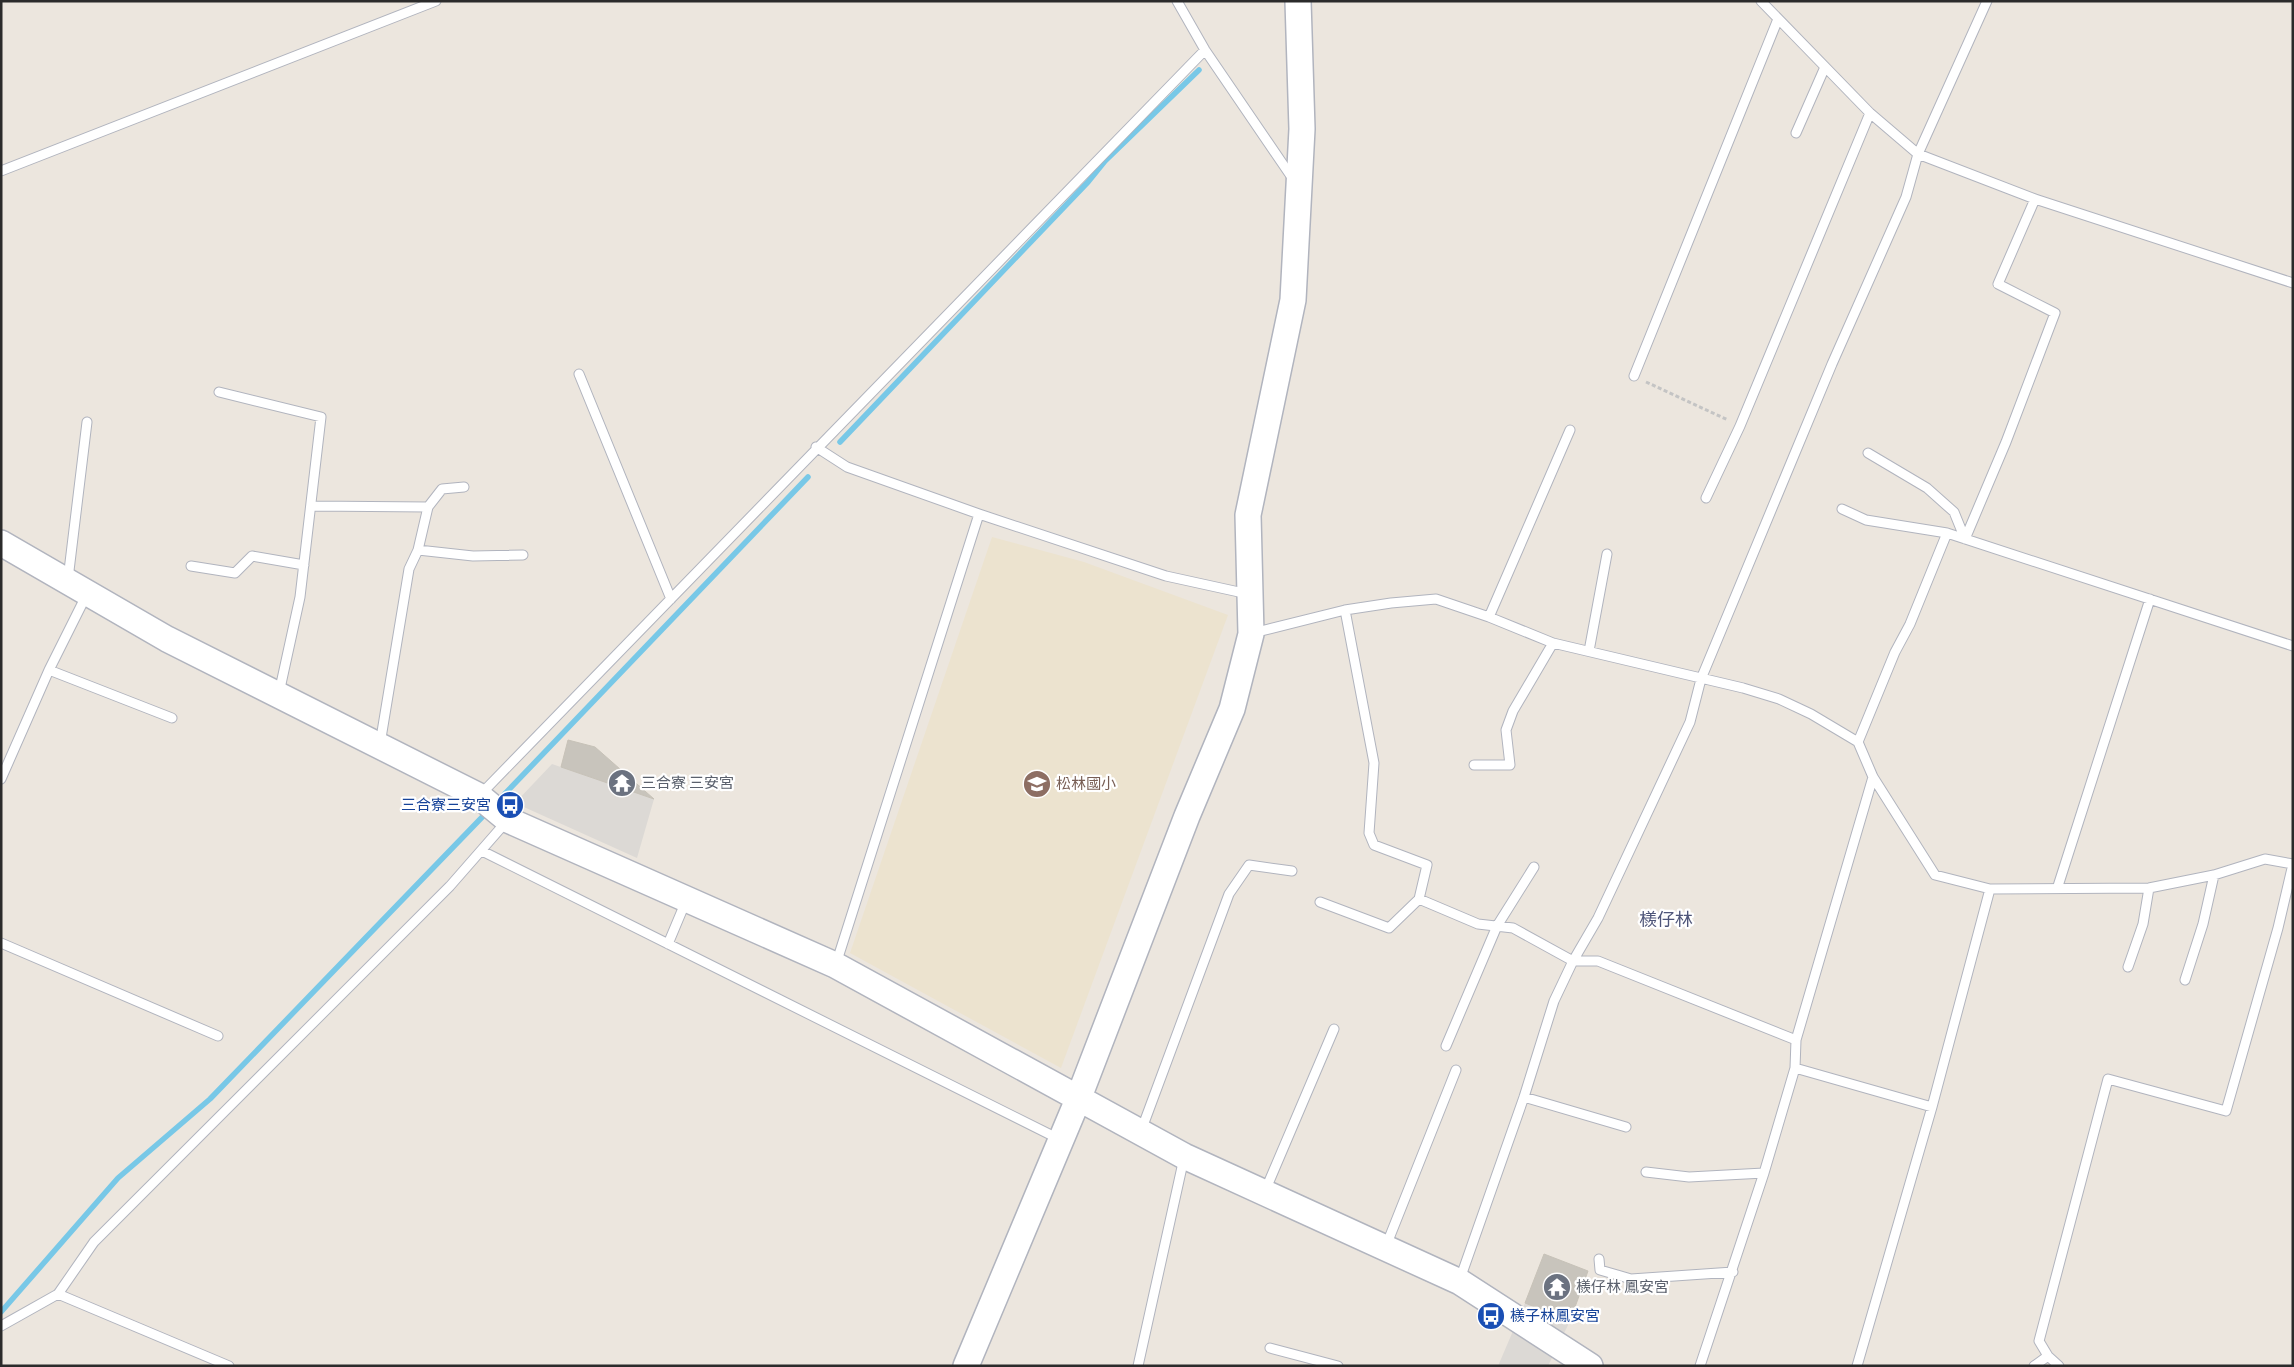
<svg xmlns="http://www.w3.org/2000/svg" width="2294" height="1367" font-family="Barlow,'Noto Sans TC',sans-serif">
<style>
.education{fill:#ece3cf}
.plaza{fill:#dcd9d5}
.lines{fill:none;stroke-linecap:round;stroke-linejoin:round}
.stream{stroke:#78c8e7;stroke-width:5.5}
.building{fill:#c8c4bc;stroke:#c7c2b8}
.lane-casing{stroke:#b1b4be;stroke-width:11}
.secondary-casing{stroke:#b1b4be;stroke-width:28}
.path{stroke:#c4c4c4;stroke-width:3;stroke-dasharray:4 2.5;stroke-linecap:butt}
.lane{stroke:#fff;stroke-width:9}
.secondary{stroke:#fff;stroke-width:25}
.labels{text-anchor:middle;stroke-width:4.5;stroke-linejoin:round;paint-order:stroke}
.worship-label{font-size:15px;fill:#5b616d;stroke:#fff;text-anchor:start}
.education-label{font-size:15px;fill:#785e54;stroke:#fff;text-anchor:start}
.transit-label{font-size:15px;fill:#164399;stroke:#fff;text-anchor:end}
.quarter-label{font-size:18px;fill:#4e5579;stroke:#fff}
</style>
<rect width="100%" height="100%" fill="#ece6de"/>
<path class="education" d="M992,537L1084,562L1228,615L1061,1068L850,953Z"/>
<path class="plaza" d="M552,764L654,799L637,858L515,803Z
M1525,1303L1570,1321L1548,1366H1498Z"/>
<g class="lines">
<path class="stream" d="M840,442L1088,182L1105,161L1199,70
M497,802L808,477
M1,1312L118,1178L210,1099L489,810"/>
</g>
<path class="building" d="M568,740L595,747L654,799L561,767Z
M1544,1254L1588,1271L1570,1321L1525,1303Z"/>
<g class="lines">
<defs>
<path id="lane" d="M1177,1L1205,50L1293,179
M1761,1L1870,113L1918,154L2035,199L2293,283
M1796,133L1825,67
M1,171L436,1
M579,374L671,599
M1634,376L1778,19
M219,392L321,417L300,597L279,693
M816,447L847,467L979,514L1166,576L1248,594
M1868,453L1927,488L1954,512L1965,539L2006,442L2055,313L1998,284L2035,199
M1706,498L1740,426L1870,113
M312,506L428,507
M1842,509L1866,520L1947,533
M418,550L473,556L523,555
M191,566L235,573L252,556L304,565
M68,579L87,422
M1345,610L1374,763L1369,833L1374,845L1427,865L1419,899L1478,924L1513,928L1573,961H1598L1796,1040
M1489,617L1570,430
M1253,633L1345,610L1391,603L1436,599L1489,617L1553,643L1743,688L1779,699L1811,714L1858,742L1873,777L1935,875L1990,889L2149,888L2214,875L2265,859L2293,864
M1589,651L1607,554
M49,670L172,718
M1858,742L1895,652L1910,624L1947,533L2293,646
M380,744L409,569L418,550L428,507L442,489L464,487
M1474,765H1510L1506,730L1513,711L1553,643
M1,779L49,670L87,594
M480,795L1205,50
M482,851L1059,1139
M2058,886L2150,599
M1320,902L1389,928L1419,899
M1,943L218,1036
M668,944L686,901
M836,964L979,514
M2128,967L2143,924L2149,888
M2185,980L2203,924L2214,875
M1446,1046L1497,926L1534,867
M1795,1068L1932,1107
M1524,1097L1626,1127
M1141,1131L1229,894L1249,865L1292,871
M1646,1172L1689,1177L1764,1173
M1265,1191L1334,1029
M1386,1246L1456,1070
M1599,1259L1600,1270L1631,1279L1733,1272
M1460,1279L1524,1097L1554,1001L1573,961L1598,918L1690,722L1701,679L1832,364L1906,197L1918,154L1987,1
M58,1294L229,1366
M1,1326L58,1294L94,1242L450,886L506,822
M1270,1348L1338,1366
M1138,1366L1184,1158
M1700,1366L1764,1173L1795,1068L1796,1040L1873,777
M1857,1366L1932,1107L1990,889
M2034,1366L2048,1356
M2059,1366L2048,1356L2039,1341L2108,1079L2226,1111L2278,928L2293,864"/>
<path id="secondary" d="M1,543L167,639L479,796L508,820L835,965L1184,1156L1460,1282L1590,1366
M966,1366L1079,1097L1187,816L1232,709L1251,634L1248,515L1293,300L1302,129L1298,1"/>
</defs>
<use href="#lane" class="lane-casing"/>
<use href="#secondary" class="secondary-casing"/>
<path class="path" d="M1646,382L1728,420"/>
<use href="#lane" class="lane"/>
<use href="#secondary" class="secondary"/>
</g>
<defs>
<symbol id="temple-disc" viewBox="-11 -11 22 22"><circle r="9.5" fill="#6b7280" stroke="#fff"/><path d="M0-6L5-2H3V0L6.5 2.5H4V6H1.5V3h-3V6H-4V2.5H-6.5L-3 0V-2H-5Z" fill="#fff"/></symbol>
<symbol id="school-disc" viewBox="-11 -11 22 22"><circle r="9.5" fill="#8d6e63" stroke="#fff"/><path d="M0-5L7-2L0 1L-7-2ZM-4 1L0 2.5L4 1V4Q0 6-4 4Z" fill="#fff"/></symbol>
<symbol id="bus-disc" viewBox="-11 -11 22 22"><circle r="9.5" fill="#1a4fb4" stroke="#fff"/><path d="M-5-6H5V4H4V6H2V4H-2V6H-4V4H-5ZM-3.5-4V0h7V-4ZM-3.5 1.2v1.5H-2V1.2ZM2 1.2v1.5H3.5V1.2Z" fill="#fff"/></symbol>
</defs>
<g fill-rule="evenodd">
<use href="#temple-disc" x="606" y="767" width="32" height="32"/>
<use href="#school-disc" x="1021" y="768" width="32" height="32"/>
<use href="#bus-disc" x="494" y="789" width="32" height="32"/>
<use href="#temple-disc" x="1541" y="1271" width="32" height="32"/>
<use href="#bus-disc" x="1475" y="1300" width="32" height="32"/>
</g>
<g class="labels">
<g class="worship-label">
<text x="641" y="788">三合寮 三安宮</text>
<text x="1576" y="1292">檨仔林 鳳安宮</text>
</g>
<g class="education-label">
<text x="1056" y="789">松林國小</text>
</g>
<g class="transit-label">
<text x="491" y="810">三合寮三安宮</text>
<text x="1510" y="1321" text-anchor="start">檨子林鳳安宮</text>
</g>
<g class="quarter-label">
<text x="1666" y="926">檨仔林</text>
</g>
</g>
<rect width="2294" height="1367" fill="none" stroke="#2b2b2b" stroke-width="5"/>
</svg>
